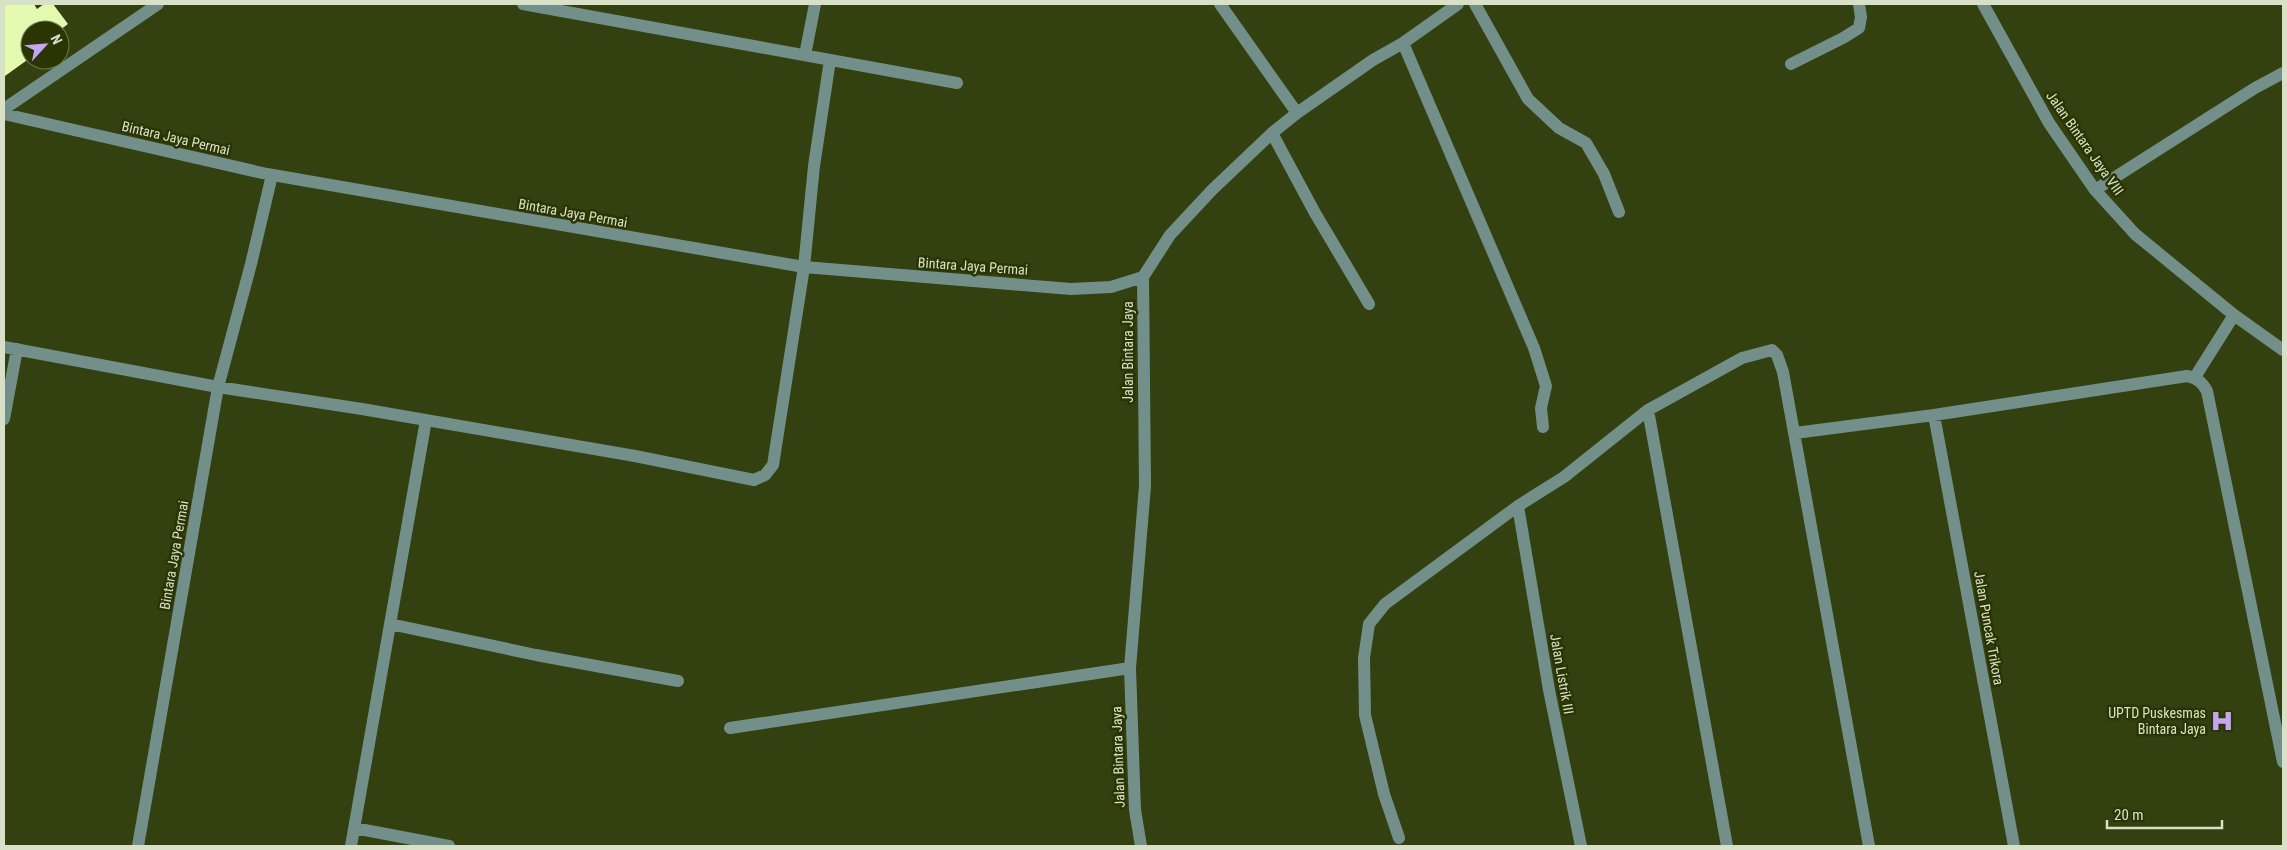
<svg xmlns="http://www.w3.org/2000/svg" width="2287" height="850" font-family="'Roboto Condensed',sans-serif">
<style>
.building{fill:#e2f9af}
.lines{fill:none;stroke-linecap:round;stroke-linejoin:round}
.minor{stroke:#738f8a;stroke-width:12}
.labels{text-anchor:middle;stroke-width:5;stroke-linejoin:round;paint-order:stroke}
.street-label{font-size:14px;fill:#d8e1c7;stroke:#2a3503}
.poi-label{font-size:14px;fill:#d8e1c7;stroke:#2a3503;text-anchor:end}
</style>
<rect width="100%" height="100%" fill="#33400f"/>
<path class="building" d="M6,4H34L37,9L44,4H53L68,24L60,30H30V58L5,76L4,5Z"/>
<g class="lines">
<path class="minor" d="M523,4L957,83
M1220,4L1297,113
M1475,4L1528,99L1559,128L1586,143L1604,174L1619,212
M1983,4L2049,123L2095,190L2135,234L2234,315L2283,350
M1403,43L1534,348L1546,386L1541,408L1543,427
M805,55L815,4
M1791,64L1843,38L1859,28L1861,17L1859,4
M4,109L158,4
M4,114L267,174L804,267L1071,289L1111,287L1143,277
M1272,133L1315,213L1369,304
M2095,190L2255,88L2283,73
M4,347L218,387L362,409L635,456L754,480L765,475L773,465L804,267L814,166L830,60
M2195,377L2234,315
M1648,410L1727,846
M1934,415L2014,846
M4,419L17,349
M1795,433L1934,415L2187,376C2197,378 2202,382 2207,391L2283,762
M1518,506L1549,690L1581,846
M390,624L536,655L678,681
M730,728L1130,668
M354,828L449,846
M1399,838L1384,794L1365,715L1364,658L1369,624L1385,604L1518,506L1564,477L1648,410L1742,358L1772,350L1777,355L1783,372L1869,846
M138,846L218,387L251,264L272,175
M351,846L426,420
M1141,846L1135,810L1130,668L1145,486L1143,277L1170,235L1212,190L1272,133L1297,113L1373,60L1403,43L1458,4"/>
</g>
<defs>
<symbol id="hospital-bare" viewBox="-9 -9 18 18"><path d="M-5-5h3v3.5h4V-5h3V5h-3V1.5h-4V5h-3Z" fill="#c5a7f1" stroke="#2a3503" stroke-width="2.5" paint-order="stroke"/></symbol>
</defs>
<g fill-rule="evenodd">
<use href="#hospital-bare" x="2206" y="705" width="32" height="32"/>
</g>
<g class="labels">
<g class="street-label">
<text transform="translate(176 138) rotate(13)" y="5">Bintara Jaya Permai</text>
<text transform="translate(2085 143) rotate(55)" y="5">Jalan Bintara Jaya VIII</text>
<text transform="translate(573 213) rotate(10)" y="5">Bintara Jaya Permai</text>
<text transform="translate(973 266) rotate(4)" y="5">Bintara Jaya Permai</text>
<text transform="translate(1128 352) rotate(-90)" y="5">Jalan Bintara Jaya</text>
<text transform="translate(174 555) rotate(-80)" y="5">Bintara Jaya Permai</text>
<text transform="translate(1989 628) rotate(80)" y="5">Jalan Puncak Trikora</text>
<text transform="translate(1562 674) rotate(80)" y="5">Jalan Listrik III</text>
<text transform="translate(1118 757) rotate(-92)" y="5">Jalan Bintara Jaya</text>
</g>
<g class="poi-label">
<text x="2206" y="718">UPTD Puskesmas<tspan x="2206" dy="16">Bintara Jaya</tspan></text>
</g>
</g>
<rect width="2287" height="850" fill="none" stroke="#d8e1c7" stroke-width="10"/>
<g transform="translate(45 45) rotate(64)"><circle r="24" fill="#2a3503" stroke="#707a51"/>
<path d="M0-4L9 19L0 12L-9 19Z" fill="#c5a7f1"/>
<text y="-8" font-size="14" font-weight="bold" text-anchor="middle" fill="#d8e1c7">N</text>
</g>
<path d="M2107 820v8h115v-8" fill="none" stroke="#d8e1c7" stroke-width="2.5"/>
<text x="2114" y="820" font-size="15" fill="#d8e1c7" stroke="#2a3503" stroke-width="4" paint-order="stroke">20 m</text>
</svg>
